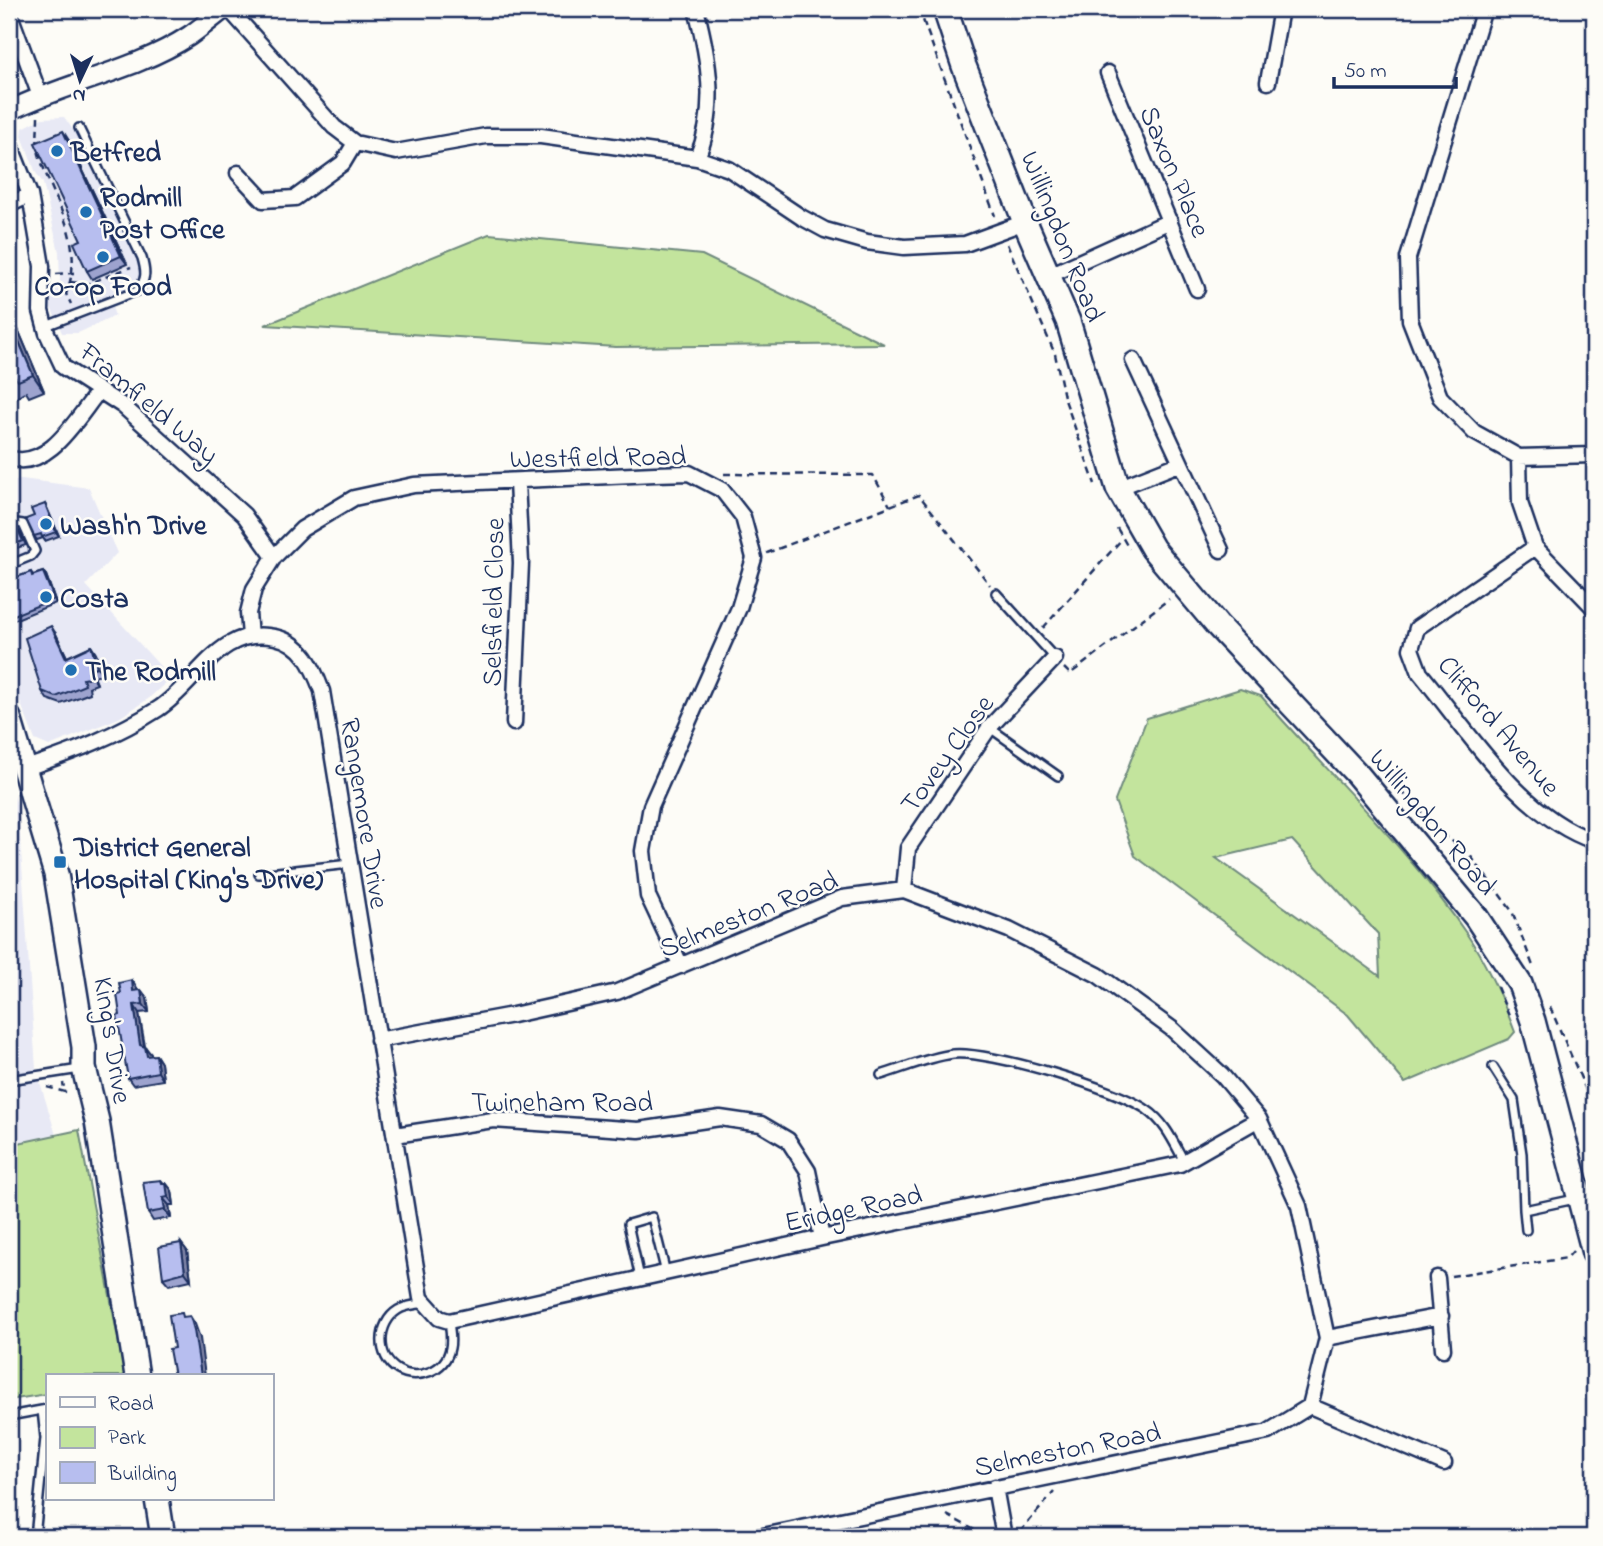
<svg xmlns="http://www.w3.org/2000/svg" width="1603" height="1546" font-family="'Indie Flower',sans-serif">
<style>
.built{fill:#e8e9f5}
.green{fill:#c3e49d;stroke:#6f8a7e;stroke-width:2;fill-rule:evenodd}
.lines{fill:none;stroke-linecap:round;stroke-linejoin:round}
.service-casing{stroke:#1b2f5e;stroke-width:12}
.minor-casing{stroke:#1b2f5e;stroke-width:19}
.tertiary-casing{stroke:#1b2f5e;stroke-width:23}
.primary-casing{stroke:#1b2f5e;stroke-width:28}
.path{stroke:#1b2f5e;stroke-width:2.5;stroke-dasharray:7 5;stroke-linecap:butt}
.service{stroke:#fdfcf7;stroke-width:7}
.minor{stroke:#fdfcf7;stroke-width:14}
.tertiary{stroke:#fdfcf7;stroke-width:18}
.primary{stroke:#fdfcf7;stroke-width:23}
.wall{fill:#9da3ce;stroke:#1b2f5e;stroke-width:2}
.shaded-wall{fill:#8085a7;stroke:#1b2f5e;stroke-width:2}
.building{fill:#b7beef;stroke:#1b2f5e;stroke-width:2}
.poi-dot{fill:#1f6fb2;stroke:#fdfcf7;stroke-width:2.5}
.labels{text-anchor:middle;stroke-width:5;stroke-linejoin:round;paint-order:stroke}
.poi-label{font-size:28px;font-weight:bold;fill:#1b2f5e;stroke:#fdfcf7;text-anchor:start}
.street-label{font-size:28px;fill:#1b2f5e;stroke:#fdfcf7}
</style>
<rect width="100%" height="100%" fill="#fdfcf7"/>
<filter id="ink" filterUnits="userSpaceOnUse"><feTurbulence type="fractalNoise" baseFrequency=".0143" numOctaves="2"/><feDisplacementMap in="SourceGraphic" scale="14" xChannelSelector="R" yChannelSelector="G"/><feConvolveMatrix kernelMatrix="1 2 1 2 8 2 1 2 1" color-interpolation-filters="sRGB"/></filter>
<g filter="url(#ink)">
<path class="built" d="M64,117L77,135L153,288L112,307L115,316L78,333H62L50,305L54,288L60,281L59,252L43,183L36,173L22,136L23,128L42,118Z
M22,479L89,488L117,553L86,585L171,678L148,699L119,718L49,746L35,740L9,673V483Z
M9,783L18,807L36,1069L56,1135L9,1145Z"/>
<path class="green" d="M489,234L702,255L884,344L616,347L265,325Z
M1240,689L1261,696C1330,775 1409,849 1468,936C1488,966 1502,998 1515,1032L1509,1039L1405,1083L1348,1015L1135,856L1115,801L1147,718ZM1292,840L1378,934L1380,976L1216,858Z
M79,1130L125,1376H47V1394L9,1400V1145Z"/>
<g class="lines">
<defs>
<path id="service" d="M46,326L137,291C147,279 146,272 142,258L79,128
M9,522L23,524L35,551L31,556L9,565
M9,552L13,564
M996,593L1055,658
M990,728L1058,776
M259,874L350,864
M1493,1067L1514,1100L1522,1154L1524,1210L1575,1199
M881,1075C904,1068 929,1057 953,1054C988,1050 1118,1089 1147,1110C1165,1122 1174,1143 1184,1161
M9,1080L80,1069
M1524,1210L1526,1230
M640,1278L628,1224L652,1217L666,1273
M425,1303C416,1305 406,1305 398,1310C377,1323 376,1357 398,1370C417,1381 446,1371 450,1348C452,1339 450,1330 449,1321
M9,1416L47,1409
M35,1537L45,1438L42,1410"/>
<path id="minor" d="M229,9L334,127L355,143L396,152L486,136H541L697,158L729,169L801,217L825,230L867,242L904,247L965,244L1025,222
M696,9C709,59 718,109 697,158
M1484,9L1408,258L1410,320L1440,397L1474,432L1519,457L1594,455
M9,12L40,96
M1108,73L1197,289
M1268,82L1281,9
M9,142L30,195L42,266L41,311L47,333L63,367L123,406L244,515L274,557
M238,173L263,200L295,198L343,163L355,143
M9,205L30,195
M1050,275L1170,221
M1133,360L1221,550
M1519,457L1520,503L1535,547L1594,608
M9,458C48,472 78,416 99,391
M1118,488L1179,464
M1535,547L1417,628L1411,649L1420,673C1469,732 1520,816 1594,841
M250,636L248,613L254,589L274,557L302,529L354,498L414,485L655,474L689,473L722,490L743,517L754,558L739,608L651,806L643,851L648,896L681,966
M514,723L521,563L517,482
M26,768C73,752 116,736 158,709C198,683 219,625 275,637C303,643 313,667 322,691L421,1298L439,1318L449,1321L822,1238L1180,1164L1259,1119
M904,890L908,848L989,728L1055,658
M378,1040L513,1015L617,992L842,898L904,890L1009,930L1098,975L1172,1029L1222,1075L1259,1119L1299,1206L1327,1338L1310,1406L1268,1432L758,1537
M395,1135L493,1120L639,1130L720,1118L761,1124L788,1140L808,1171L822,1238
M1437,1278L1443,1349
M1327,1338L1441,1316
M1310,1406L1444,1463
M995,1487L1004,1537"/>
<path id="tertiary" d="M9,111C67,82 135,71 189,36C201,28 212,18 224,9"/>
<path id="primary" d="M945,9L964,66L1025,222L1068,321L1118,488L1153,549L1217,625L1357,774L1476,917L1520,984L1533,1021L1594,1253
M9,718L56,874L84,1047V1068L97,1121L137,1376
M157,1499L163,1537"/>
</defs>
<use href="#service" class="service-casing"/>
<use href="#minor" class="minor-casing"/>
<use href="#tertiary" class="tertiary-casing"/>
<use href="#primary" class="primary-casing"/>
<path class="path" d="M919,9L995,216
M38,116C38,128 36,142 39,154C53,202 87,241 66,294L71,304
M1007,244L1055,354L1064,397L1095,484
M56,274L74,273
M71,282L87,284L131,267
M724,474L873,475L890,506
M1117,528L1129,549
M767,553L919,495L990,585
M1043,628L1122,539
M1064,668L1070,674L1169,599
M1376,764L1439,831L1469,854L1512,911L1533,966
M1497,987L1509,1016
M1550,1007L1586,1090L1594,1132
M47,1087L65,1092L63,1083
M1451,1276L1567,1258L1573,1251
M947,1515L987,1537
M1020,1532L1054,1492"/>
<use href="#service" class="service"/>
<use href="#minor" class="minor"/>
<use href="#tertiary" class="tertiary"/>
<use href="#primary" class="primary"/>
</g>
<path class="wall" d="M68,139L127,264L92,279L87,271L81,240Z
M9,308L44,391L29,397L26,392L9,402Z
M45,504L47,508L59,536L45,541L43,538L37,540L34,536V516Z
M16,526L26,545L14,549L9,547V528Z
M31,572L33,575L43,572L46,575L56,603L9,622V580Z
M56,634L67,657L91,646L96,654L103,674L94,677L97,684L89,687L90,693L61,704L47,699L42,691Z
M132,980L137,988V991L141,990L147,998L149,1012L139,1013L145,1046L151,1056L156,1055L161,1063L163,1080L133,1085L128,1078L120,1015L121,993Z
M164,1183H166L172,1191L174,1205H169L171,1218L153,1221L148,1213Z
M181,1243L187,1251L191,1280L169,1285L163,1278Z"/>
<path class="shaded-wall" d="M63,131L68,139L127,264L121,256Z
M9,308L44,391L33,375L9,318Z
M45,504L47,508L59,536L56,532Z
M43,572L46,575L56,603L54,599Z
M51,626L56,634L71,666L66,658Z
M91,646L96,654L103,674L97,667Z
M89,669L94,677L97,684L92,677Z
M132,980L137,988L138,999L133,991Z
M141,990L147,998L149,1012L143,1004Z
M134,1005L139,1013L145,1053L140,1045Z
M145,1047L151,1054L152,1064L147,1056Z
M156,1055L161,1063L163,1080L158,1072Z
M161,1180L167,1187L166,1183L172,1191L174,1205L168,1197Z
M163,1198L169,1205L171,1218L165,1210Z
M181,1243L187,1251L191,1280L185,1272Z
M190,1316L195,1324L200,1338L205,1376H201Z"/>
<path class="building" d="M63,131L121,256L87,271L74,243L81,240L35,143Z
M9,318L33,375L18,381L15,377L9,381Z
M45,504L56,532L42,537L41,534L34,536L26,519L34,516L31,509Z
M16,526L23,541L12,545L9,544V528Z
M31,572L32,576L43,572L54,599L9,617V580Z
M51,626L66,658L91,646L97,667L89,669L92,677L83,679L85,685L56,697L42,691L25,638Z
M132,980L133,991L141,990L143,1004L134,1005L140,1045L145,1047L147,1056L156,1055L158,1072L128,1078L117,1016L120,1015L117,994L121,993L119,983Z
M161,1180L162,1183H166L168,1197L163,1198L165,1210L148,1213L143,1182Z
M181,1243L185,1272L163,1278L159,1247Z
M182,1313L183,1317L190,1316L194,1330L201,1376H174L169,1349L174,1348L169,1315Z"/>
</g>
<g class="poi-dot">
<circle cx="57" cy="151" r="7"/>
<circle cx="86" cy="212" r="7"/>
<circle cx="103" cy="257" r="7"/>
<circle cx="46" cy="524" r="7"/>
<circle cx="46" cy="597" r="7"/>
<circle cx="71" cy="670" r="7"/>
<rect x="53" y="855" width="14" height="14" rx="3.5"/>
</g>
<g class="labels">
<g class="poi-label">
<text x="71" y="161">Betfred</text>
<text x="100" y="206">Rodmill<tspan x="100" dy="32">Post Office</tspan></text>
<text x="103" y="295" text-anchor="middle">Co-op Food</text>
<text x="60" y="534">Wash'n Drive</text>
<text x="60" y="607">Costa</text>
<text x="85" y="680">The Rodmill</text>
<text x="74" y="856">District General<tspan x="74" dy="32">Hospital (King's Drive)</tspan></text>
</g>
<g class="street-label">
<text transform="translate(1176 171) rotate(67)" y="10">Saxon Place</text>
<text transform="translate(1064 236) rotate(68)" y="10">Willingdon Road</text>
<text transform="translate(150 402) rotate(40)" y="10">Framfield Way</text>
<text transform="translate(598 456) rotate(-1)" y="10">Westfield Road</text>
<text transform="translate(492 602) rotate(-89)" y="10">Selsfield Close</text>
<text transform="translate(1500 725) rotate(50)" y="10">Clifford Avenue</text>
<text transform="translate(946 753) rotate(-54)" y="10">Tovey Close</text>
<text transform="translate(366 813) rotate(81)" y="10">Rangemore Drive</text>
<text transform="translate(1434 821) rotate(50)" y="10">Willingdon Road</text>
<text transform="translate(748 913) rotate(-22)" y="10">Selmeston Road</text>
<text transform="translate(114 1040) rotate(81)" y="10">King's Drive</text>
<text x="562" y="1111">Twineham Road</text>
<text transform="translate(853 1207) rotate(-12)" y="10">Eridge Road</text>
<text transform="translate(1067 1448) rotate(-11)" y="10">Selmeston Road</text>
</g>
</g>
<rect width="1603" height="1546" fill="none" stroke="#fdfcf7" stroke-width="35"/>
<rect x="18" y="18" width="1568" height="1511" fill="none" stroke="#1b2f5e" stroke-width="2.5" filter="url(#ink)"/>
<rect x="46" y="1374" width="228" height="126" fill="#fdfcf7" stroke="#a3aaba" stroke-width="2"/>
<rect x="60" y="1397" width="35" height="10" fill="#fdfcf7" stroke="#a3aaba" stroke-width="2"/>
<text x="108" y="1410" font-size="21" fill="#1b2f5e">Road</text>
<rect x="60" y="1427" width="35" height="21" fill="#c3e49d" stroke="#a3aaba" stroke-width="2"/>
<text x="108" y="1444" font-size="21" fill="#1b2f5e">Park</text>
<rect x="60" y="1462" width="35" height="21" fill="#b7beef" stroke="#a3aaba" stroke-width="2"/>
<text x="108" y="1480" font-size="21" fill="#1b2f5e">Building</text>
<g transform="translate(80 80) rotate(184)" stroke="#fdfcf7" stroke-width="5" paint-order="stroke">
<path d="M0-5L12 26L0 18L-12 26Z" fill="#1b2f5e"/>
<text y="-10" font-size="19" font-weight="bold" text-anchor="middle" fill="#1b2f5e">N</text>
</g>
<path d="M1334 77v10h122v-10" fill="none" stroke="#1b2f5e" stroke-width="3.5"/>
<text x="1344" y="77" font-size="21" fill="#1b2f5e" stroke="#fdfcf7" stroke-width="5" paint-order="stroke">50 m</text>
</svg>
